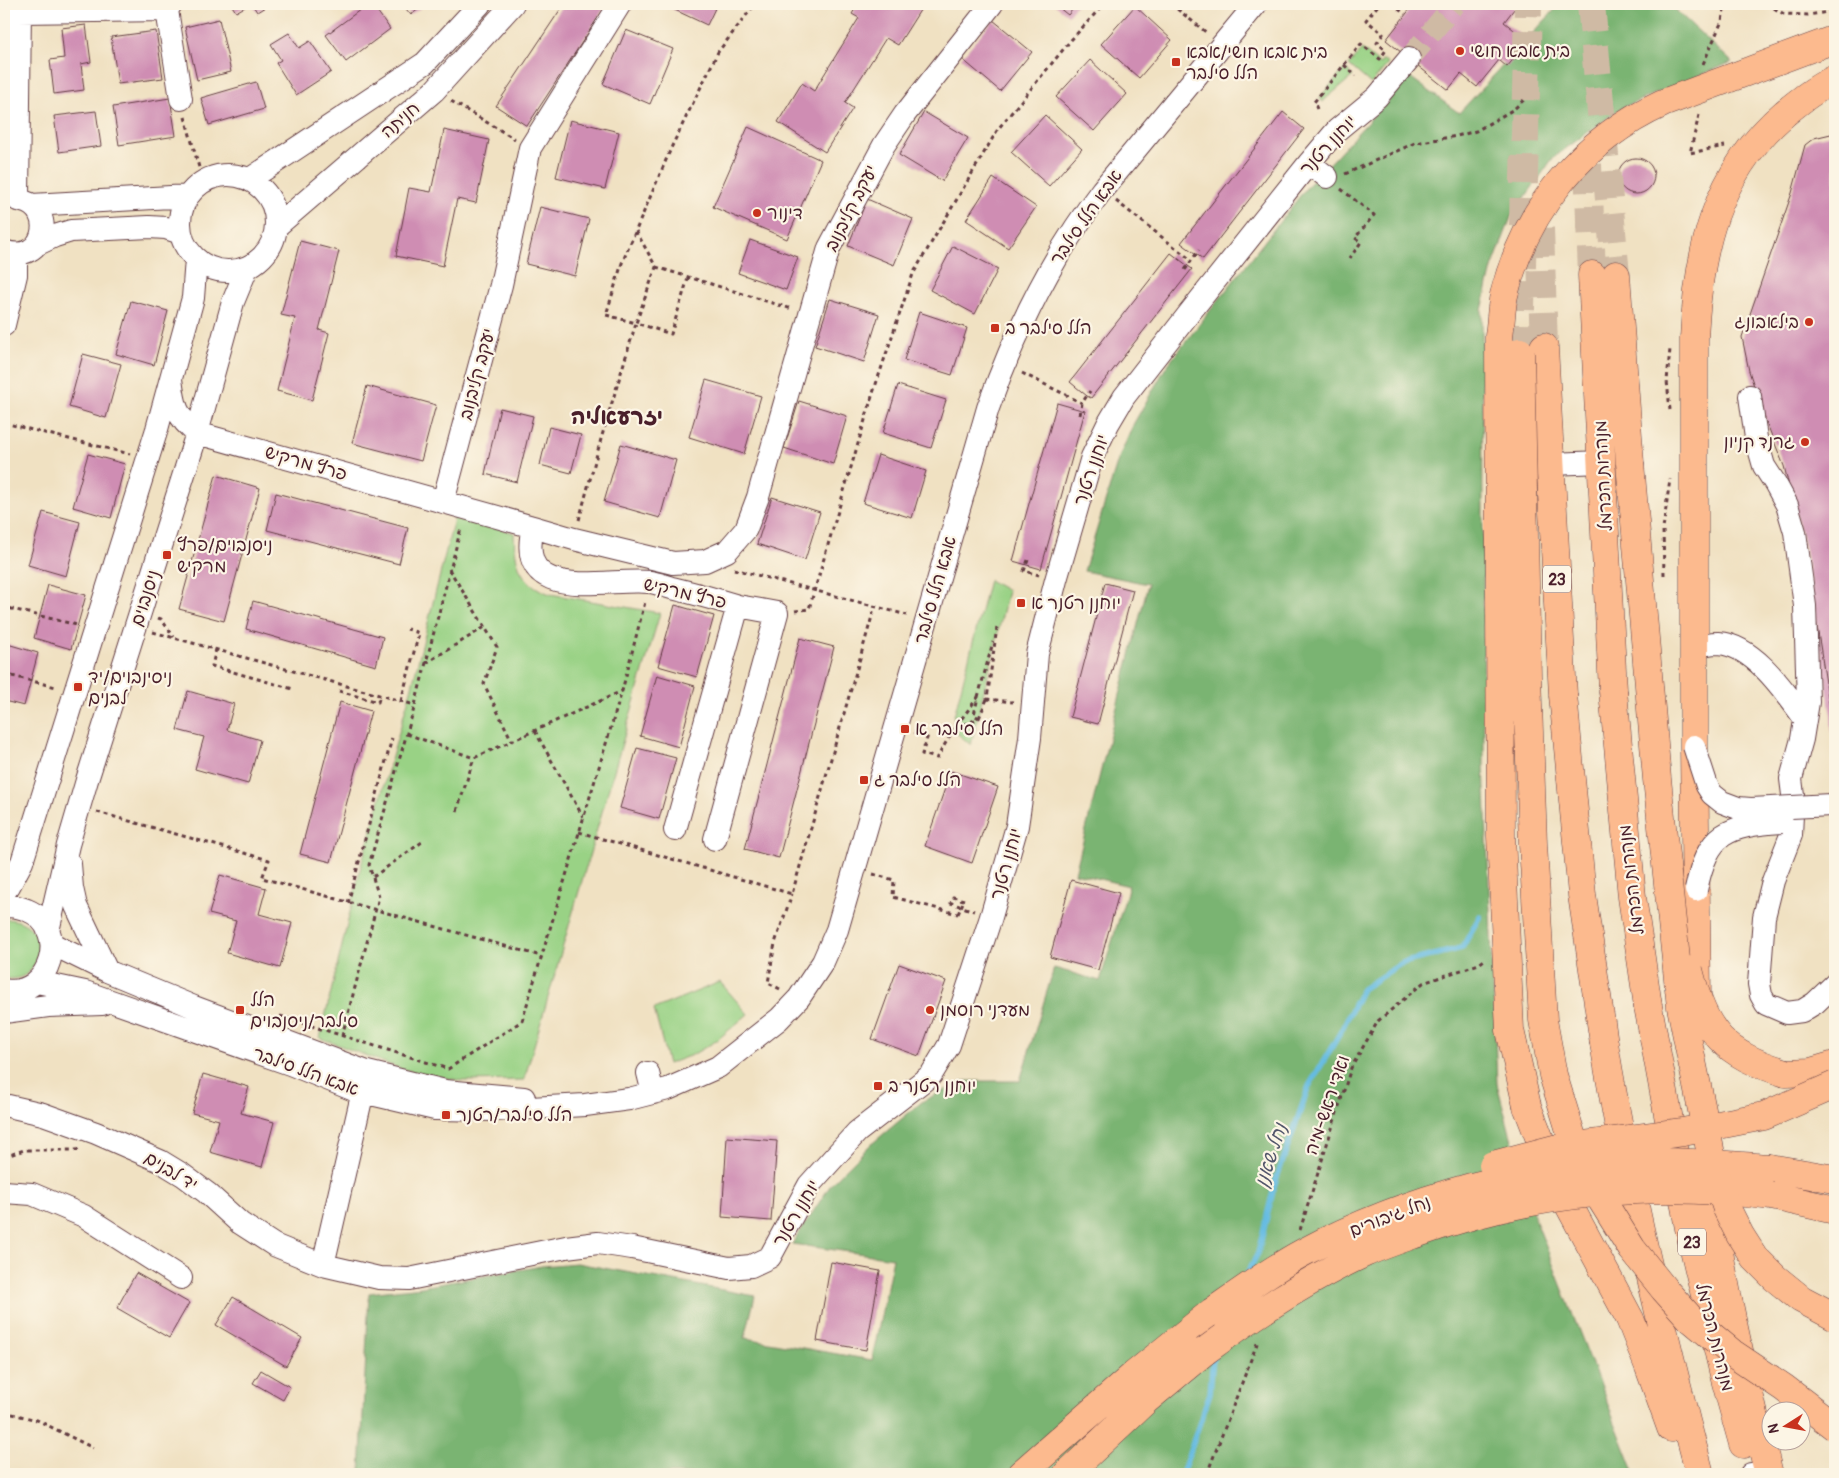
<svg xmlns="http://www.w3.org/2000/svg" width="1839" height="1478" font-family="Pangolin,'Playpen Sans Hebrew',sans-serif">
<style>
.green{fill:#99d285;stroke:#727858}
.forest{fill:#7ab472;stroke:#626a4e}
.lines{fill:none;stroke-linecap:round;stroke-linejoin:round}
.stream{stroke:#65bbe2;stroke-width:5.5}
.building{fill:#cf8db3}
.minor-tunnel{stroke:#cfbaa4;stroke-width:22;stroke-dasharray:22 11;stroke-linecap:butt}
.highway-tunnel{stroke:#cfbaa4;stroke-width:28;stroke-dasharray:28 14;stroke-linecap:butt}
.minor-casing{stroke:#633c42;stroke-width:24}
.major-casing{stroke:#633c42;stroke-width:29}
.highway-casing{stroke:#633c42;stroke-width:29}
.path{stroke:#633c42;stroke-width:3;stroke-dasharray:4 4;stroke-linecap:butt}
.minor{stroke:#fff;stroke-width:22}
.major{stroke:#fcba8e;stroke-width:28}
.highway{stroke:#fcba8e;stroke-width:28}
.minor-bridge-casing{stroke:#633c42;stroke-width:24;stroke-linecap:butt}
.major-bridge-casing{stroke:#633c42;stroke-width:29;stroke-linecap:butt}
.highway-bridge-casing{stroke:#633c42;stroke-width:29;stroke-linecap:butt}
.path-bridge{stroke:#633c42;stroke-width:3;stroke-dasharray:4 4;stroke-linecap:butt}
.minor-bridge{stroke:#fff;stroke-width:22}
.major-bridge{stroke:#fcba8e;stroke-width:28}
.highway-bridge{stroke:#fcba8e;stroke-width:28}
.poi-dot{fill:#c8321e;stroke:#fcf5e5;stroke-width:2}
.labels{text-anchor:middle;stroke-width:4.5;stroke-linejoin:round;paint-order:stroke}
.shield{fill:#fcf5e5;stroke:#7f5f63;stroke-width:1}
.shield-label{font-size:16px;font-weight:bold;fill:#4a1f2b}
.poi-label{font-size:18px;fill:#4a1f2b;stroke:#fcf5e5;text-anchor:start}
.street-label{font-size:18px;fill:#4a1f2b;stroke:#fcf5e5}
.water-label{font-size:19px;font-style:italic;fill:#53566b;stroke:#fcf5e5}
.district-label{font-size:22px;font-weight:bold;fill:#4a1f2b;stroke:#fcf5e5}
</style>
<rect width="100%" height="100%" fill="#fcf5e5"/>
<filter id="ink" filterUnits="userSpaceOnUse"><feTurbulence type="fractalNoise" baseFrequency=".02" numOctaves="2"/><feDisplacementMap in="SourceGraphic" scale="10" xChannelSelector="R" yChannelSelector="G"/><feConvolveMatrix kernelMatrix="1 2 1 2 8 2 1 2 1" color-interpolation-filters="sRGB"/></filter>
<filter id="wash" filterUnits="userSpaceOnUse"><feTurbulence type="fractalNoise" baseFrequency=".0096" numOctaves="4" result="noise"/><feDisplacementMap in="SourceGraphic" scale="20" xChannelSelector="R" yChannelSelector="G"/><feGaussianBlur stdDeviation="1.12" result="paint"/><feColorMatrix in="noise" values="0 0 0 0 0 0 0 0 0 0 0 0 0 0 0 0 0 1.4 0 .05"/><feComposite in="paint" operator="in"/></filter>
<g filter="url(#wash)">
<rect width="100%" height="100%" fill="#f0e1c2"/>
<path class="green" d="M1362,49L1380,64L1383,60L1388,64L1371,84L1349,65Z
M1345,69L1353,76L1322,102L1319,98Z
M455,515L514,533C515,563 519,583 550,594L660,613L524,1080L462,1081L401,1069L320,1038L361,866L411,690Z
M989,580L1008,591L971,745L953,730L954,716Z
M6,919C56,921 43,987 4,978V920Z
M720,982L748,1014L716,1041L692,1055L668,1064L654,1009Z"/>
<path class="forest" d="M1560,4H1669L1732,62L1621,108L1553,158L1511,217L1492,268L1482,310L1484,765L1497,1084L1527,1198L1635,1474H360L369,1293L422,1287L542,1266L577,1263L755,1296L745,1338L872,1360L893,1258L792,1244L832,1183L868,1147L923,1101L964,1081H1020L1054,968L1100,981L1129,886L1075,873L1148,584L1084,571L1118,460L1134,423L1166,367L1307,187L1410,77L1459,113Z"/>
<g class="lines">
<path class="stream" d="M1247,1274L1258,1253L1275,1183L1309,1086L1340,1033L1362,989L1402,963L1462,948L1480,916
M1182,1474L1210,1393L1213,1356"/>
</g>
<g id="blocks">
<path class="building" d="M231,4H250L236,12Z
M252,4H270L257,12Z
M368,4H372L390,29L346,62L326,35Z
M402,4H425L411,15Z
M564,4H607L527,126L496,106Z
M662,4H717L707,25Z
M858,4H924L898,45L886,38L845,103L853,108L825,152L778,122L802,83L814,91L859,18L852,14Z
M1054,4H1077L1068,15Z
M1414,4H1518L1504,22L1528,41L1507,67L1499,60L1477,87L1461,74L1448,90L1386,40Z
M1135,6L1172,40L1139,78L1101,44Z
M219,19L231,72L197,80L185,27Z
M993,20L1032,52L1000,91L961,58Z
M86,25L91,62L81,64L84,90L54,94L50,60L64,58L61,28Z
M626,30L673,49L650,104L603,84Z
M156,31L163,78L118,84L111,37Z
M289,33L299,48L310,41L331,72L296,95L276,63L281,60L271,44Z
M1090,60L1127,94L1094,131L1056,97Z
M256,82L264,109L209,125L201,98Z
M170,98L176,136L119,145L113,107Z
M96,111L101,146L59,152L54,116Z
M924,112L968,138L942,181L899,155Z
M1283,112L1304,129L1203,259L1181,243Z
M1045,115L1082,149L1049,186L1011,152Z
M570,120L619,132L605,189L556,177Z
M748,127L821,160L787,239L713,207Z
M444,130L489,140L476,203L457,199L443,266L396,256L409,188L431,192Z
M1835,133V772H1834L1831,715L1805,550L1784,466L1765,419L1749,371L1742,337L1792,193L1805,145L1814,138Z
M1618 176a18 18 0 1 1 36 0a18 18 0 1 1-36 0Z
M993,178L1036,207L1008,248L966,220Z
M867,199L913,219L894,265L848,246Z
M540,207L589,219L575,276L526,264Z
M750,240L798,257L786,290L738,273Z
M300,241L339,251L319,330L329,333L312,400L277,391L295,318L281,315Z
M953,246L998,269L975,314L930,290Z
M1171,253L1192,269L1091,398L1087,396L1070,382Z
M830,299L879,314L864,362L815,346Z
M131,301L168,311L154,365L116,354Z
M919,312L967,328L952,375L904,360Z
M83,354L121,364L106,418L69,407Z
M706,380L761,396L744,454L689,437Z
M898,385L946,400L931,448L883,433Z
M367,386L436,405L421,461L352,443Z
M799,401L847,416L833,464L784,448Z
M1057,403L1085,411L1041,569L1013,561Z
M500,408L533,416L517,482L485,474Z
M549,427L581,435L571,473L540,465Z
M621,444L676,460L660,518L604,502Z
M88,454L125,464L111,518L73,507Z
M878,455L926,471L912,518L863,503Z
M216,475L260,488L224,621L179,609Z
M276,493L408,528L399,564L267,530Z
M772,497L820,512L805,560L757,544Z
M43,512L80,522L66,576L28,565Z
M1105,583L1133,590L1098,724L1070,717Z
M48,585L86,595L71,649L34,638Z
M253,601L383,637L376,666L246,629Z
M675,605L714,616L697,677L658,666Z
M800,638L834,647L779,858L745,849Z
M4,643L38,653L24,706L4,701Z
M657,675L695,686L679,747L640,736Z
M188,691L234,704L227,730L260,740L248,784L195,769L204,737L177,730Z
M340,702L371,711L331,862L300,854Z
M637,748L676,758L659,819L620,808Z
M951,771L998,787L972,863L925,846Z
M220,875L266,888L259,914L292,923L280,968L227,953L236,921L209,914Z
M1071,880L1119,893L1098,970L1050,957Z
M899,964L946,981L919,1056L872,1039Z
M203,1074L249,1087L241,1113L274,1122L262,1167L210,1152L219,1120L192,1113Z
M727,1137L777,1141L771,1221L722,1217Z
M831,1262L880,1271L866,1350L817,1341Z
M136,1273L189,1303L169,1338L117,1308Z
M233,1297L302,1338L286,1366L216,1325Z
M261,1370L290,1387L283,1400L253,1383Z"/>
</g>
</g>
<g filter="url(#ink)">
<use href="#blocks" fill-opacity="0" stroke="#633c42" stroke-width="1"/>
<g class="lines">
<path class="minor-tunnel" d="M1409,59L1455,4"/>
<path class="highway-tunnel" d="M1591,4L1616,275
M1588,164L1592,275
M1540,228L1544,347
M1520,352L1528,4"/>
<defs>
<path id="minor" d="M167,10L181,99
M20,12L167,10L171,4
M1309,163L1327,177
M180 223a48 48 0 1 1 96 0a48 48 0 1 1-96 0Z
M250,179L425,63L480,4
M18,200L20,4
M32,205L188,196
M277,226L434,91L513,4
M36,245L55,236L71,231L149,227L166,228L181,233
M4,251C45,266 57,209 22,201
M4,325L16,275V255
M171,379C174,403 176,418 197,433L533,527C514,606 606,577 650,582C658,583 667,587 676,589C697,594 718,600 738,606L675,830
M1750,396L1756,438L1764,466L1775,483L1787,505L1795,532L1805,606L1808,702L1802,739L1791,779L1793,795L1791,835L1773,881L1764,917L1759,984L1761,995L1766,1004L1787,1013L1802,1011L1815,1003L1835,984
M1551,464L1602,462
M443,502L501,285L530,148L620,4
M533,527L574,539L673,563L705,561L727,551L746,529L758,497L829,248L884,145L905,114L992,4
M1695,648C1702,645 1710,643 1718,643C1754,645 1785,692 1805,719
M715,839L777,613L738,606
M70,864L72,888L76,906L107,971
M4,892L9,886L22,862L157,429L193,298L196,259
M4,907C12,905 19,907 27,910C71,928 51,999 4,990
M48,931L68,845L87,780L197,433L233,302L247,268
M52,944L107,971L194,1007L367,1072L445,1091L524,1098
M37,982L85,992L290,1064L354,1090L435,1109L495,1110L585,1105L629,1099L668,1089L718,1067L779,1019L799,998L823,962L837,930L988,408C1016,329 1052,256 1102,190L1256,4
M4,1012L48,1006L102,1004
M648,1073L653,1093
M4,1105L43,1114L96,1133L160,1161L183,1175L207,1193L240,1223L274,1245L323,1265L379,1278L409,1279L566,1247L598,1243L632,1248L729,1268L751,1266L770,1257L809,1185L857,1132L931,1075L949,1045L991,917L1017,826L1030,738L1037,654L1056,580L1092,457L1108,424L1124,397L1191,311L1309,163L1337,130L1377,97L1409,59
M4,1192L32,1194L84,1216L181,1278
M323,1265L366,1078
M1751,1474H1752"/>
<path id="major" d="M1769,1168L1835,1179
M1772,1196L1835,1210
M1021,1474L1134,1375L1212,1312
M1067,1474L1146,1400L1205,1351"/>
<path id="highway" d="M1592,275L1613,691
M1616,275L1630,463
M1544,347L1563,695
M1697,997L1694,746V339C1698,251 1715,173 1785,113C1801,100 1816,88 1835,79
M1648,1006L1689,1228L1725,1379L1743,1444
M1604,1043C1628,1189 1662,1332 1700,1474
M1786,1073L1811,1072L1835,1065
M1527,1106L1557,1183L1630,1319L1649,1367L1671,1428
M1706,1167C1719,1271 1743,1373 1769,1474"/>
</defs>
<use href="#minor" class="minor-casing"/>
<use href="#major" class="major-casing"/>
<use href="#highway" class="highway-casing"/>
<path class="path" d="M1171,4L1207,33
M1332,4V6L1335,8L1345,4
M1392,4L1405,14
M1767,4L1784,14L1808,15L1835,11
M1703,64L1722,21L1725,4
M1344,65L1356,76
M451,101L515,139
M1317,109L1314,102L1361,44L1380,59L1386,50L1377,43L1383,34L1366,20L1379,4
M1699,115L1690,153L1725,146
M185,117L203,182
M1345,174L1415,143L1457,136L1476,131L1514,109L1526,98
M1341,189L1374,215L1355,238L1361,242L1350,258
M1116,201L1191,260
M636,231L656,267L636,323L671,334L688,278
M656,267L792,309
M1185,270L1199,250
M1022,373L1082,403
M1670,410L1667,381L1670,349
M1080,415L1082,403L1090,391
M4,423L130,454
M579,520L601,439L636,323L606,315L622,263L672,146L718,52L755,4
M1028,560L1024,571L1039,575
M449,569L497,647L484,684L512,741
M734,569L907,615
M1664,575L1663,529L1670,479
M4,609V607L77,625
M795,611L809,609L873,393L913,274L998,129L1071,40L1104,4
M158,618L161,619L174,637
M997,627L987,699L1013,702
M153,632L415,705
M216,649L212,666L293,689
M426,663L485,627
M4,674L56,687
M339,691L378,702L380,695
M978,697L993,642
M401,701L419,633L407,629
M979,718L987,699
M535,731L583,817
M914,732L928,735L922,754L937,758L953,730L978,697L974,715L979,718L953,730
M407,734L474,758L622,691
M457,811L474,758
M97,812L269,860L262,878L541,956
M579,832L792,894L875,606
M873,874L894,880L893,897L958,914
M373,877L422,842
M964,900L953,897L951,903L974,911
M348,903L392,738
M780,989L768,983L775,943L792,894
M280,1016L448,1069L522,1021L622,691L645,602
M342,1036L379,897L369,865L415,705L461,528
M4,1157L24,1150H77L81,1147
M1300,1230L1351,1068L1378,1021L1423,983L1479,964L1484,960
M4,1412L37,1420L93,1448
M1207,1474L1258,1341"/>
<use href="#minor" class="minor"/>
<use href="#major" class="major"/>
<use href="#highway" class="highway"/>
<defs>
<path id="minor-bridge" d="M1694,746L1707,786L1712,794L1722,802L1738,808L1751,809L1831,805L1835,803
M1696,890C1708,832 1726,826 1782,822"/>
<path id="major-bridge" d="M1493,1165L1554,1149L1683,1132L1764,1116L1835,1085
M1212,1312C1242,1291 1272,1269 1304,1252C1407,1198 1532,1163 1648,1162C1689,1161 1729,1165 1769,1168
M1205,1351C1255,1314 1308,1279 1365,1253C1383,1245 1401,1239 1418,1233C1534,1191 1650,1180 1772,1196"/>
<path id="highway-bridge" d="M1520,352L1527,676L1533,844L1543,1020L1553,1075L1572,1137L1588,1178L1632,1249L1664,1289L1690,1318L1732,1353L1784,1388L1835,1427
M1630,463L1657,779L1681,1007L1715,1174L1727,1209L1740,1235L1754,1257L1775,1278L1801,1299L1835,1317
M1613,691L1632,897L1648,1006
M1563,695L1582,895L1604,1043
M1689,970C1705,1033 1723,1054 1786,1073
M1527,1106L1510,1030L1501,836L1499,336C1501,323 1501,308 1504,295C1526,208 1582,140 1663,103L1835,39"/>
</defs>
<use href="#minor-bridge" class="minor-bridge-casing"/>
<use href="#major-bridge" class="major-bridge-casing"/>
<use href="#highway-bridge" class="highway-bridge-casing"/>
<path class="path-bridge" d="M958,914L964,900"/>
<use href="#minor-bridge" class="minor-bridge"/>
<use href="#major-bridge" class="major-bridge"/>
<use href="#highway-bridge" class="highway-bridge"/>
</g>
</g>
<g class="poi-dot">
<circle cx="1460" cy="51" r="5"/>
<rect x="1171" y="57" width="10" height="10" rx="2.5"/>
<circle cx="757" cy="213" r="5"/>
<circle cx="1809" cy="322" r="5"/>
<rect x="990" y="323" width="10" height="10" rx="2.5"/>
<circle cx="1805" cy="442" r="5"/>
<rect x="162" y="550" width="10" height="10" rx="2.5"/>
<rect x="1016" y="598" width="10" height="10" rx="2.5"/>
<rect x="73" y="682" width="10" height="10" rx="2.5"/>
<rect x="900" y="724" width="10" height="10" rx="2.5"/>
<rect x="859" y="775" width="10" height="10" rx="2.5"/>
<rect x="235" y="1005" width="10" height="10" rx="2.5"/>
<circle cx="930" cy="1010" r="5"/>
<rect x="873" y="1081" width="10" height="10" rx="2.5"/>
<rect x="441" y="1110" width="10" height="10" rx="2.5"/>
</g>
<g class="labels">
<g class="shield">
<rect x="1543" y="565.5" width="28" height="27" rx="4"/>
<rect x="1678" y="1228.5" width="28" height="27" rx="4"/>
</g>
<g class="shield-label">
<text x="1557" y="585">23</text>
<text x="1692" y="1248">23</text>
</g>
<g class="poi-label">
<text x="1470" y="57">בית אבא חושי</text>
<text x="1186" y="58">בית אבא חושי/אבא<tspan x="1186" dy="21">הלל סילבר</tspan></text>
<text x="767" y="219">דינור</text>
<text x="1799" y="328" text-anchor="end">בילאבונג</text>
<text x="1005" y="334">הלל סילבר ב</text>
<text x="1795" y="448" text-anchor="end">גרנד קניון</text>
<text x="177" y="551">ניסנבוים/פרץ<tspan x="177" dy="21">מרקיש</tspan></text>
<text x="1031" y="609">יוחנן רטנר א</text>
<text x="88" y="683">ניסינבוים/יד<tspan x="88" dy="21">לבנים</tspan></text>
<text x="915" y="735">הלל סילבר א</text>
<text x="874" y="786">הלל סילבר ג</text>
<text x="250" y="1006">הלל<tspan x="250" dy="21">סילבר/ניסנבוים</tspan></text>
<text x="940" y="1016">מעדני רוסמן</text>
<text x="888" y="1092">יוחנן רטנר ב</text>
<text x="456" y="1121">הלל סילבר/רטנר</text>
</g>
<g class="street-label">
<text transform="translate(400 120) rotate(-41)" y="6">חניתה</text>
<text transform="translate(1328 145) rotate(-47)" y="6">יוחנן רטנר</text>
<text transform="translate(851 208) rotate(-63)" y="6">יעקב קליבנוב</text>
<text transform="translate(1086 217) rotate(-55)" y="6">אבא הלל סילבר</text>
<text transform="translate(477 374) rotate(-75)" y="6">יעקב קליבנוב</text>
<text transform="translate(306 463) rotate(16)" y="6">פרץ מרקיש</text>
<text transform="translate(1091 470) rotate(-71)" y="6">יוחנן רטנר</text>
<text transform="translate(1603 476) rotate(-93)" y="6">מנהרות הכרמל</text>
<text transform="translate(935 590) rotate(-74)" y="6">אבא הלל סילבר</text>
<text transform="translate(685 593) rotate(13)" y="6">פרץ מרקיש</text>
<text transform="translate(145 598) rotate(-72)" y="6">ניסנבוים</text>
<text transform="translate(1006 864) rotate(-74)" y="6">יוחנן רטנר</text>
<text transform="translate(1631 880) rotate(-97)" y="6">מנהרות הכרמל</text>
<text transform="translate(306 1071) rotate(20)" y="6">אבא הלל סילבר</text>
<text transform="translate(1327 1105) rotate(-71)" y="6">ואדי ראש-מיה</text>
<text transform="translate(171 1171) rotate(31)" y="6">יד לבנים</text>
<text transform="translate(796 1213) rotate(-59)" y="6">יוחנן רטנר</text>
<text transform="translate(1390 1216) rotate(-21)" y="6">נחל גיבורים</text>
<text transform="translate(1715 1337) rotate(76)" y="6">מנהרות הכרמל</text>
</g>
<g class="water-label">
<text transform="translate(1270 1155) rotate(-72)" y="7">נחל שאנן</text>
</g>
<g class="district-label">
<text x="617" y="424">יזרעאליה</text>
</g>
</g>
<rect width="1839" height="1478" fill="none" stroke="#fcf5e5" stroke-width="20"/>
<g transform="translate(1786 1426) rotate(259)"><circle r="24" fill="#fcf5e5" stroke="#b59f9b"/>
<path d="M0-4L9 19L0 12L-9 19Z" fill="#c8321e"/>
<text y="-8" font-size="14" font-weight="bold" text-anchor="middle" fill="#4a1f2b">N</text>
</g>
</svg>
